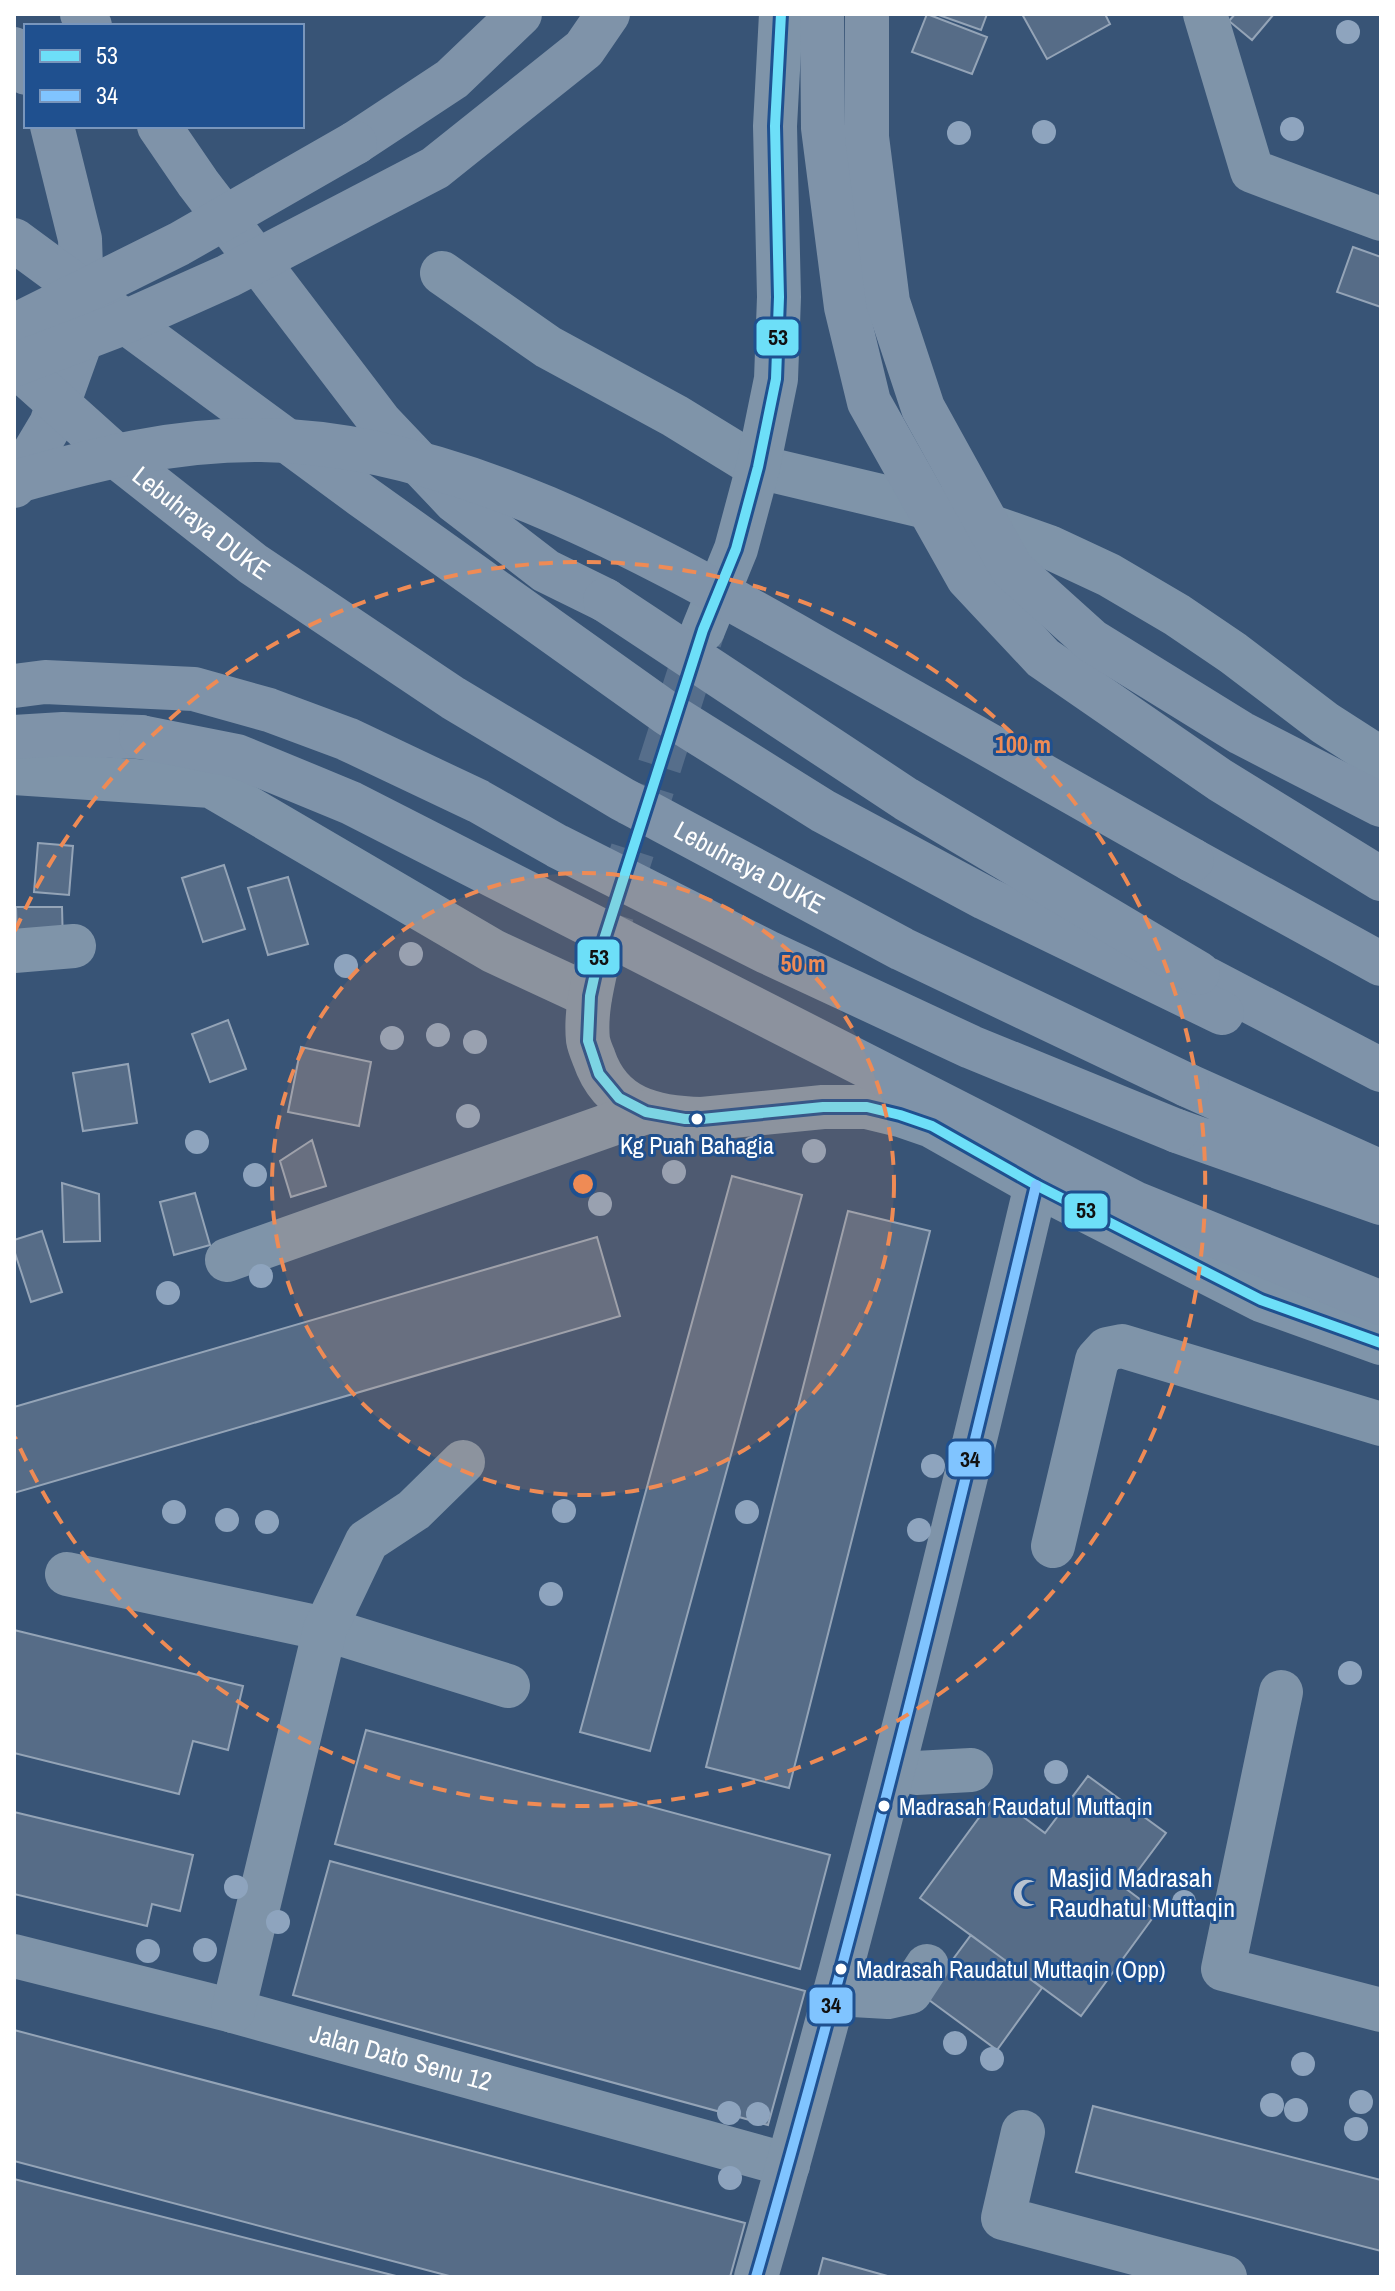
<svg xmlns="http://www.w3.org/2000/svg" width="1395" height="2291" font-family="'Archivo Narrow',sans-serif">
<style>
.building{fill:#566c87;stroke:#94a4b7;stroke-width:2}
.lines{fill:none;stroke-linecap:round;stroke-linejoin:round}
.minor-tunnel{stroke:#566e8b;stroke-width:44;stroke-dasharray:44 22;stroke-linecap:butt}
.minor{stroke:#7f94a9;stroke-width:44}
.highway{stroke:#7f93a9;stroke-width:44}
.highway-bridge{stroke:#7f93a9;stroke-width:44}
.bus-1-casing{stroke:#1f508f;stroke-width:16}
.bus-2-casing{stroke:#1f508f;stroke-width:16}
.bus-1{stroke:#6ddff8;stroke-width:10}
.bus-2{stroke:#80c4ff;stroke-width:10}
.tree{fill:#8ea4be}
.ring{fill:none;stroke:#ef8b55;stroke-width:4;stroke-dasharray:14 10}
.bus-dot{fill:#fff;stroke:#1f508f;stroke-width:3}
.labels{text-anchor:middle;stroke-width:6;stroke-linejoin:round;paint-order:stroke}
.bus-label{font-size:24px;fill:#fff;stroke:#1f508f;text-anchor:start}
.street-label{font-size:26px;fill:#fff;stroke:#1f508f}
.poi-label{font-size:26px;fill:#fff;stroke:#1f508f;text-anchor:start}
.centre{fill:#ef8b55;stroke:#1f508f;stroke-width:4}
.ring-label{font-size:24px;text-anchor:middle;font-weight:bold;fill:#ef8b55;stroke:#1f508f;stroke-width:6;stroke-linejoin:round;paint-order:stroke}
.line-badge{stroke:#1f508f;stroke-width:3}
.pale-badge-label{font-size:22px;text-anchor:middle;font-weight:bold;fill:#111}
</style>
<rect width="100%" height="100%" fill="#385476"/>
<path class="building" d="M927,14L987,37L972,74L912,52Z
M936,14H987L981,30Z
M1022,14H1105L1110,24L1047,59Z
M1235,14H1274L1252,40L1229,21Z
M1353,247L1381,257V307L1337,292Z
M38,843L73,846L69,895L34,892Z
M224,865L245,929L203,942L182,878Z
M288,877L308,944L268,955L248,888Z
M16,907H62L63,946H17Z
M228,1020L246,1069L210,1082L192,1034Z
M301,1047L371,1062L359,1126L288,1112Z
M128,1064L137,1123L83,1131L73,1073Z
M312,1140L326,1186L291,1197L280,1161Z
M732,1176L802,1195L650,1751L580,1732Z
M62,1183L99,1194L100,1241L64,1242Z
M195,1193L210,1245L174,1255L160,1202Z
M848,1211L930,1231L789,1788L706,1767Z
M42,1231L62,1292L31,1302L14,1250V1240Z
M597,1237L620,1316L14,1493V1407Z
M14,1630L243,1686L228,1750L193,1741L179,1794L14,1753Z
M366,1730L830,1855L800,1969L335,1844Z
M1088,1776L1166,1833L1125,1888L1157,1912L1081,2016L920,1898L995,1796L1045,1833Z
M14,1812L193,1855L180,1911L152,1904L147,1926L14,1894Z
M330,1861L805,1991L768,2125L293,1995Z
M971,1935L1042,1988L997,2050L925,1997Z
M14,2030L745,2223L730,2277H453L14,2161Z
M1093,2106L1381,2180V2251L1076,2172Z
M14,2179L400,2277H14Z
M823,2258L891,2277H818Z"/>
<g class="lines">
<path class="minor-tunnel" d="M599,955L703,630"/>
<g class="minor">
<path d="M1205,14L1252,171L1381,219"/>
<path d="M442,273L548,347L675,416L758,467L952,513L1049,547L1109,575L1177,615L1233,653L1325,723L1381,759"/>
<path d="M703,630L736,549L758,467L776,379L779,297L775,126L781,14"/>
<path d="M14,773L211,786L493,951L590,996"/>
<path d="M14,951L74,946"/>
<path d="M599,955C593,982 585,1012 588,1040C589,1046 592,1053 594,1058C611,1108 654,1118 702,1119L823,1107H867L900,1115L932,1126L1036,1185L1261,1300L1381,1343"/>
<path d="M227,1260L646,1112"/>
<path d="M1053,1546L1097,1360L1107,1349L1122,1346L1381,1424"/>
<path d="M67,1574L325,1629L508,1686"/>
<path d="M1281,1692L1223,1969L1381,2010"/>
<path d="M895,1766L916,1773L971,1770"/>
<path id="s1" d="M14,1956L233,2011L788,2165"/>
<path d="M835,1994L888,1997L910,1992L927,1966"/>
<path d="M233,2011L325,1629L367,1541L414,1510L463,1462"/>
<path d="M1023,2132L1003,2218L1225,2277"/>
<path d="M756,2277C860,1916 949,1551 1036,1185"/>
</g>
<path class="highway" d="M82,14L90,26
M14,49L26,73
M159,126L198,183L381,423L455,501L546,571L605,600
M355,143L452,79L520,14
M14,486L51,424L78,349L82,297L80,239L52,126
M14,737L63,734L141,737
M1192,860L1381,964
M1207,979L1381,1070
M1187,1085L1381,1172
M1177,1131L1381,1203"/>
<g class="highway-bridge">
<path d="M822,14L823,128L846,307L869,402L968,578L1043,658L1220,780L1381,879"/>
<path d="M867,14V137L888,302L923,408L1012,569L1092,641L1241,733L1381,805"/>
<path d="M14,240L362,496L668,714L823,811L985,898L1222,1013"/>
<path d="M14,326L179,244L355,143"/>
<path id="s2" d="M14,364L122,461L253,564L453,698L622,799L902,949L1187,1085"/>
<path d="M14,365L116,326L228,276L435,168L584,49L608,14"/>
<path d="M14,482C97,459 173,439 261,440C466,442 670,565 844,663C960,729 1076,794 1192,860"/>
<path d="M605,600L906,799L1198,973"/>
<path d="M14,686L45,682L194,689L269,710L347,739L478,801L557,846L767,952L971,1047L1177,1131"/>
<path d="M141,737L237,756L351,803L1137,1204L1381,1303"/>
</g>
<defs>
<path id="bus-1" d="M781,14L775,126L779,297L776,379L758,467L736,549L703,630L599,955L590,996L588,1041L599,1074L619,1098L646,1112L685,1119H702L823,1107H867L900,1115L932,1126L1036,1185L1261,1300L1381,1343"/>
<path id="bus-2" d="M756,2277C860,1916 949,1551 1036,1185"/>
</defs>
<use href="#bus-1" class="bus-1-casing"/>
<use href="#bus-2" class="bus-2-casing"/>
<use href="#bus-1" class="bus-1"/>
<use href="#bus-2" class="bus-2"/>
</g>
<g class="tree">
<circle cx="1348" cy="32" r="12"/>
<circle cx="1292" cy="129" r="12"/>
<circle cx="1044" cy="132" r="12"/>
<circle cx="959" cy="133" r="12"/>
<circle cx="411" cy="954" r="12"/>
<circle cx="346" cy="966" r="12"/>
<circle cx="438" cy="1035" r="12"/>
<circle cx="392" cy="1038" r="12"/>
<circle cx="475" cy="1042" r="12"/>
<circle cx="468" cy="1116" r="12"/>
<circle cx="197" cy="1142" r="12"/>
<circle cx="753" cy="1148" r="12"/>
<circle cx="814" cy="1151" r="12"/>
<circle cx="674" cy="1172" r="12"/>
<circle cx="255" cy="1175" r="12"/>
<circle cx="600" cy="1204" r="12"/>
<circle cx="261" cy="1276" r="12"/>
<circle cx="168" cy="1293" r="12"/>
<circle cx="933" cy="1466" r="12"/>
<circle cx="564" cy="1511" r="12"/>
<circle cx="174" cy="1512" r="12"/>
<circle cx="747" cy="1512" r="12"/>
<circle cx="227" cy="1520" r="12"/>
<circle cx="267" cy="1522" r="12"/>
<circle cx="919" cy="1530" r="12"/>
<circle cx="551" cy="1594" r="12"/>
<circle cx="1350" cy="1673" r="12"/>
<circle cx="1056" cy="1772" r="12"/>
<circle cx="236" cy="1887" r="12"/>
<circle cx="1184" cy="1902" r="12"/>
<circle cx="278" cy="1922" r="12"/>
<circle cx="205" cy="1950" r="12"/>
<circle cx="148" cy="1951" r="12"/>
<circle cx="955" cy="2043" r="12"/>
<circle cx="992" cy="2059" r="12"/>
<circle cx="1303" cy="2064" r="12"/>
<circle cx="1361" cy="2102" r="12"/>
<circle cx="1272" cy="2105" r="12"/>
<circle cx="1296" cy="2110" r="12"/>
<circle cx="729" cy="2113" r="12"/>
<circle cx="758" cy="2114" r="12"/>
<circle cx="1356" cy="2129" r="12"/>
<circle cx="730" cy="2178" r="12"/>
</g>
<circle cx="583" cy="1184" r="311" fill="#ef8b55" fill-opacity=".12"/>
<g class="ring">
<circle cx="583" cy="1184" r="311"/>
<path d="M15 931A622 622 0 1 1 15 1437"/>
</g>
<defs>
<symbol id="mosque-bare" viewBox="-9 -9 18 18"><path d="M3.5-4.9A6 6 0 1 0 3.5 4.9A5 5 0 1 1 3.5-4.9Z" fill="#b9c3cf" stroke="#1f508f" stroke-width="2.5" paint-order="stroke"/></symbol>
</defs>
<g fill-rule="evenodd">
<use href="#mosque-bare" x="1007" y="1873" width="40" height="40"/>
</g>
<g class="bus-dot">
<circle cx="697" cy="1119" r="7"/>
<circle cx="884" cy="1806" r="7"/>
<circle cx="841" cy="1969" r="7"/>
</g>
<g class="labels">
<g class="bus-label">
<text x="697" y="1154" text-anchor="middle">Kg Puah Bahagia</text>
<text x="899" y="1815">Madrasah Raudatul Muttaqin</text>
<text x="856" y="1978">Madrasah Raudatul Muttaqin (Opp)</text>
</g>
<g class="street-label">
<text dy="9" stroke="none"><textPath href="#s2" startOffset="246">Lebuhraya DUKE</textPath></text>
<text dy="9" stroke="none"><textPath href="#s2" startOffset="894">Lebuhraya DUKE</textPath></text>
<text dy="9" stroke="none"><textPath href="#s1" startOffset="400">Jalan Dato Senu 12</textPath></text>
</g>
<g class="poi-label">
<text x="1049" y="1887">Masjid Madrasah<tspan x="1049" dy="30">Raudhatul Muttaqin</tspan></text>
</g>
</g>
<circle cx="583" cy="1184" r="12" class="centre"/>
<g class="ring-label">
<text x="1023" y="753">100 m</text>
<text x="803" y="972">50 m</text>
</g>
<g class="line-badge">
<rect x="755" y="318" width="45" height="39" rx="8" fill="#6ddff8"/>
<rect x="576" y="938" width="45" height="38" rx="8" fill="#6ddff8"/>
<rect x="1063" y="1192" width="46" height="38" rx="8" fill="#6ddff8"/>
<rect x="947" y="1440" width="46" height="38" rx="8" fill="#80c4ff"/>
<rect x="808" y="1986" width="46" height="39" rx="8" fill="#80c4ff"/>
</g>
<g class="pale-badge-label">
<text x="778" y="345">53</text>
<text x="599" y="965">53</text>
<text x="1086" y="1218">53</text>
<text x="970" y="1467">34</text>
<text x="831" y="2013">34</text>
</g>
<rect width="1395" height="2291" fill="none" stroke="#ffffff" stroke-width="32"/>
<rect x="24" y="24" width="280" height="104" fill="#1f508f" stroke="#7996bc" stroke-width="2"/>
<rect x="40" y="50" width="40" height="12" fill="#6ddff8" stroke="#7996bc" stroke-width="2"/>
<text x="96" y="64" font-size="24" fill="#ffffff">53</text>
<rect x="40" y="90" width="40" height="12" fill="#80c4ff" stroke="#7996bc" stroke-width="2"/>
<text x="96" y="104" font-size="24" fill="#ffffff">34</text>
</svg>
